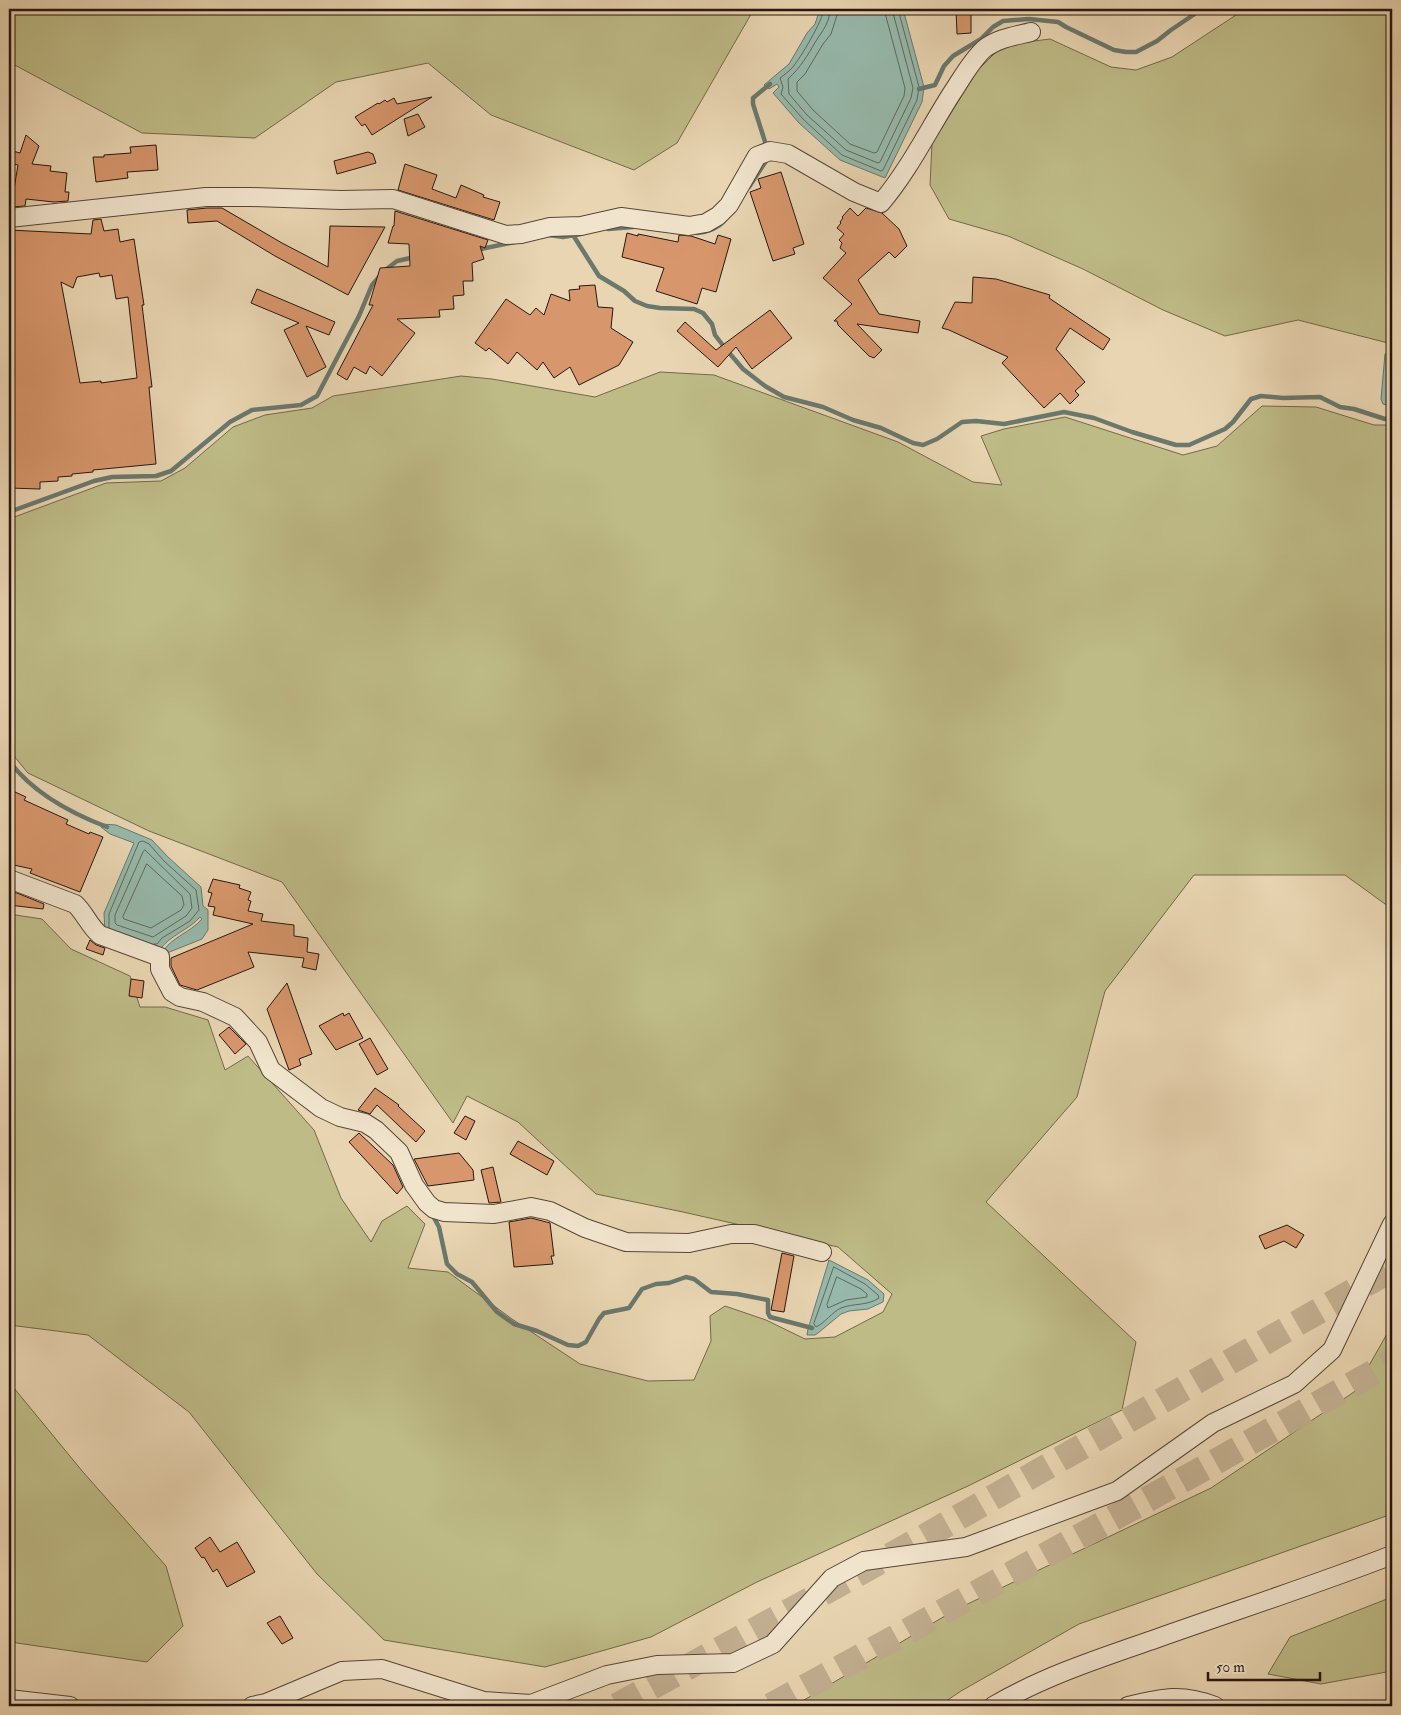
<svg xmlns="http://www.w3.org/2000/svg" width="1401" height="1715" font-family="'IM FELL Double Pica',serif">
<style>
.green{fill:#bebb87;stroke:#72694a}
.water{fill:#97b9ac;stroke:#6a786d}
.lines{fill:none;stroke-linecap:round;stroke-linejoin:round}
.shore{stroke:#5f685d;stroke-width:1}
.stream{stroke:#6a786d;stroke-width:4.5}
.building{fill:#d8966c;stroke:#27170e;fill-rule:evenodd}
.highway-tunnel{stroke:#c2af91;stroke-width:26;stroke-dasharray:26 13;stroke-linecap:butt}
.minor-casing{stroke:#584637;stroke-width:20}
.minor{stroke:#f1e4cd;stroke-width:18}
</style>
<rect width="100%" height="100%" fill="#e9d5b2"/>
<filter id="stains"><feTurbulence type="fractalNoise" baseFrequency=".004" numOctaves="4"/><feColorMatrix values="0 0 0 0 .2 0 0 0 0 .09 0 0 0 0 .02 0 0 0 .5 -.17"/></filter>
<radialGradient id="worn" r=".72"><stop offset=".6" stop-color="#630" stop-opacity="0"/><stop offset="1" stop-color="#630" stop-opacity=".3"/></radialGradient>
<path class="green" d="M9,9H754L677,143L634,170L491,115L428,63L336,82L255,138L142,133L9,62Z
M1265,9H1392V344L1298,320L1225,336L1163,310L1083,269L1008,236L949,219L930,185L932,143L978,70L1003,45L1050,39L1111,67L1136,70L1172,57L1236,15Z
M660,372L714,375L898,442L973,482L1002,485L981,436L1004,429L1065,417L1183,455L1217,446L1262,406L1316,407L1374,425H1392V909L1345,875H1194L1105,991L1077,1097L986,1202L1136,1342L1122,1410L968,1486L757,1582L651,1637L545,1667L384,1640L317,1574L189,1412L88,1335L9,1325V914L42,919L71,949L130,976L140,1007H165L208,1020L225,1070L248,1056L314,1130L341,1198L371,1242L382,1221L407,1206L425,1224L408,1268L448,1272L512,1319L580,1364L648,1381L694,1380L711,1341L710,1316L725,1306L766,1320L805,1339L835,1337L883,1312L892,1294L838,1247L683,1212L596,1194L518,1122L467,1096L453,1123L282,882L149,831L28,773L9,750V519L106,483L161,481L185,468L233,427L265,415L312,408L333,396L461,376L492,379L595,397Z
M1392,1325V1514L1079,1624L961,1691L939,1706H794L955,1610L1211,1488L1354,1392Z
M9,1382L83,1472L166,1566L183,1626L147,1662L17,1643L9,1640Z
M1392,1597V1671L1321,1684L1268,1674L1290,1637Z"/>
<path class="water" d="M820,9H903L924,87L922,102L885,178L840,160L799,123L773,93L779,87L777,84L769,89L764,85L789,64L807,33L815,24Z
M1385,354H1392V406L1383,404L1381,399Z
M102,824L116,825L152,840L168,857L201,887L203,906L208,910V930L202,939L167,953H162C171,937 190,933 202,919L200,917C188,931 169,935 159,951L105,933L104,913L134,843L110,834L101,827Z
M829,1260L868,1280L884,1294L883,1302L868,1309L849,1311L841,1314L818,1333L815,1335H807L808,1329Z"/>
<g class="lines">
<path class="shore" d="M824,9C823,20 800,59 792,68C788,72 784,75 780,78L783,87L781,94L803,119L842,155L881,171L883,170L917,100L919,87L898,9
M830,9C830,22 823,30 816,41C807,56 801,67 788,79L789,94L807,115L846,150L878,163L880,162L911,98L913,88L892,9
M838,9L837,15L831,34L823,44L805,74L797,82V91L813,110L850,144L874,153L877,152L904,96L905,88L884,9
M145,850L190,894L192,908L186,916L153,937L117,925L115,923V915L143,852Z
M147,864L182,896L184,905L181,910L151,928L124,919L123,917Z
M109,928V914L139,842L143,841L149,844L164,861L196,890L199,910L190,921L162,938L157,944H154
M834,1267L865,1284L878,1295L879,1298C867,1306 854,1303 841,1308C832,1312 825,1323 816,1327L814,1324Z
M837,1277L861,1289L867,1294V1297L846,1300L828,1308L827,1305Z"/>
<path class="stream" d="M919,89L935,85L944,66L953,56L981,39L993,27L1003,21L1029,19L1058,22L1066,27L1114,50L1126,52H1136L1157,41L1171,30L1202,9
M767,148L753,104V98L770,84
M749,187L768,158
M608,229L633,227
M697,233C707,232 717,229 724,221
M549,235L563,237L581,234
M573,235L599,276L624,291L635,301L647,306L660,308L694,309L703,313L712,324L715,335L725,348L743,369L765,386L784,397L823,407L853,420L881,428L913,443L923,445L937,439L962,422L976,421L1004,424L1064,412L1094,418L1132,432L1176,445H1189L1225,429L1233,422L1251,399L1261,396L1283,398L1320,397L1340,407L1354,409L1385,419H1392
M476,250L515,242
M384,271L397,261L415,257
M9,512L94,481L112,477L156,476L171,471L230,422L252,410L301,405L317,396L359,316L372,285L379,277
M9,761C33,793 70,813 107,827
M432,1214L439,1227L447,1264L457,1274L472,1282L497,1312L514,1324L537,1331L568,1345L578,1346L586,1342L599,1319L604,1313L629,1308L642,1289L656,1284L669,1283L686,1277L694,1279L711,1292L737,1294L768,1300V1313L770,1317L812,1328"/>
</g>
<path class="building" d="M956,9H971V33L957,34Z
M432,97L372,135L365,124L362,126L355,117L378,103L379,104L385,100L387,102L394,98L397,104Z
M418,114L425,127L408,136L404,119Z
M26,135L39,146L32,164L51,166L50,171L67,173L65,192H69L68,201L54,202L26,199L25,206L11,207L18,165L9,163V150L20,153Z
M156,145L158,170L127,172L128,178L96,182L93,157H104V155L131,153L130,147Z
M368,152L373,154L376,163L337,174L334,161Z
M405,164L437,175L432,189L456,198L461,185L484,195L483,197L500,202L494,220L398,190Z
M781,172L804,244L793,248L795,254L773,261L750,192L761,188L758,179Z
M207,208H222L282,243L328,267L330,226L385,227L348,295L275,256L217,221L188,223L187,210Z
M850,208L858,216L866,208L882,213L899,229L907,246L895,258L889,252L858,280L879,314L920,321L918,333L857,324L882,350L874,358L869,356L838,325L837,321H834L852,304L823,278L846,253L840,248L842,243L839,240L844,234L837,228L841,223L840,222L843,218L842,217Z
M395,211L488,240L485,248L480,246L484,259L472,263L473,281H463L464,295L453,296L454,309L439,310L440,317L397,319L415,333L382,376L370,366L366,374L354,367L347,380L337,374L373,305H369L380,268L410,266L409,244L388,243L393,226H394Z
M101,219L104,231L118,229L120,242L134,239L144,305H142L152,387H149L156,464L93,470V472L72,474V476L58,477V481L40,482V489L9,488V230L91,234L93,220ZM99,273L100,277L112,275L116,299L128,297L137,378L101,383V381L80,383L61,282L73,288L77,277Z
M627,233L638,236V234L678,242L679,235L691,236L715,244L718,235L731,239L716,292L702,288L697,304L656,291L664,268L622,257Z
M973,277L996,279L1050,295L1049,298L1110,339L1103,350L1070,328L1056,349L1085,382L1075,391L1079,395L1070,404L1060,393L1044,408L1002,363L1008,357L949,330L942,328L955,302L972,303Z
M595,285L598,307L613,308L611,328L633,342L619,365L579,385L570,367L554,378L543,362L537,370L517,352L508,364L489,348L486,351L475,343L506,299L530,315L536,308L544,315L551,294L570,301L569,290L580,289L579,286Z
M257,289L335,322L329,335L306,326L326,367L307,377L284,330L299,323L251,303Z
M770,310L792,338L752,369L736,347L718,367L677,331L685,322L716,350Z
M15,792L26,797L24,800L68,820L66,824L89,834L90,832L103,837L80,892L30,873L32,869L9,864V804Z
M213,879L240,885L239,888L251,892L248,900L251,901L248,911L263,914L261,921L294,925V936L308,938L307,952L319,954L316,970L302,967L304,958L248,952L254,967L197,990L180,985L171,966V958L253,924L213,915L215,907L208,906L212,893L208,892Z
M9,892L17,893L44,904L43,909L9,905Z
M90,940L96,945L105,948L103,955L86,949Z
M131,979L144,981L142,998L129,996Z
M287,983L312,1054L299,1059L301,1065L289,1070L267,1009Z
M343,1013L344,1016L349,1013L363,1038L336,1050L319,1026Z
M229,1027L246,1044L235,1054L219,1035Z
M370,1038L388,1069L377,1075L359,1044Z
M375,1088L399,1105L398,1106L425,1131L416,1142L377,1105L370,1114L358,1110Z
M465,1116L475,1121L466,1140L454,1133Z
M359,1133L393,1165L403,1187L397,1194L349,1142Z
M518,1141L554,1161L547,1175L510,1154Z
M459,1153L473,1170L474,1180L428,1186L414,1159Z
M493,1167L501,1202L489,1203L481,1170Z
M531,1218L550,1223L554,1256H551L553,1264L514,1267L509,1222Z
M1287,1225L1304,1235L1296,1248L1284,1241L1265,1249L1259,1236Z
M782,1253L794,1256L784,1312L771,1310Z
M210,1537L220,1552L237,1542L255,1572L227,1587L217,1569L213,1572L204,1557L202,1558L195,1548Z
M280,1616L293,1638L282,1644L267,1623Z"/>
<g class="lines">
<path class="highway-tunnel" d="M617,1706L919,1540L1392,1269
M771,1706L1208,1466L1392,1362"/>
<defs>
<path id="minor" d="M9,218L206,197H251L341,200L393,199L506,235L521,234L550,227L581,226L621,217L689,226L706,223L718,216L729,205L757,156L770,151L788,154L854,192L881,203C909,170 929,129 952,93C962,78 971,61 984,49C998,38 1015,36 1031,32
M9,879L75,904C85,913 89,926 100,935L160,957V969L172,992L180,997L203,1002L235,1017L258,1042L271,1070L321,1108L340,1117L365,1123L376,1130L399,1152L414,1185L427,1203L434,1209L444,1212L494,1214L531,1207L550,1211L585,1228L626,1242L689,1243L731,1234H754L822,1252
M9,1699L70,1706
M252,1706L266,1703L342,1671L382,1669L484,1701L531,1704L607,1675L657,1665L733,1663L773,1644L832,1578L864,1561L966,1547L1117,1491L1213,1423L1294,1384L1332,1350L1392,1224
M993,1706C1044,1676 1103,1657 1158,1638C1237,1610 1315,1585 1392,1555
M1128,1706C1162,1698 1181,1693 1215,1706"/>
</defs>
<use href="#minor" class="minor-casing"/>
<use href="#minor" class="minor"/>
</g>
<rect width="1401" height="1715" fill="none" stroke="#e9d5b2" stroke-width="30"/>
<rect x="10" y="10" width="1381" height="1695" fill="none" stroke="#27170e" stroke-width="2.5"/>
<rect x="15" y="15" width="1371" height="1685" fill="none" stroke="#27170e"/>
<path d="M1208 1672v8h112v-8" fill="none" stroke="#27170e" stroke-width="2.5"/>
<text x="1216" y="1672" font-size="15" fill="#27170e" stroke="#f1e4cd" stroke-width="4" paint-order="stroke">50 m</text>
<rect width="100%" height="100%" filter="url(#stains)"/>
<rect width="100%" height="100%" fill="url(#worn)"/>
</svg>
